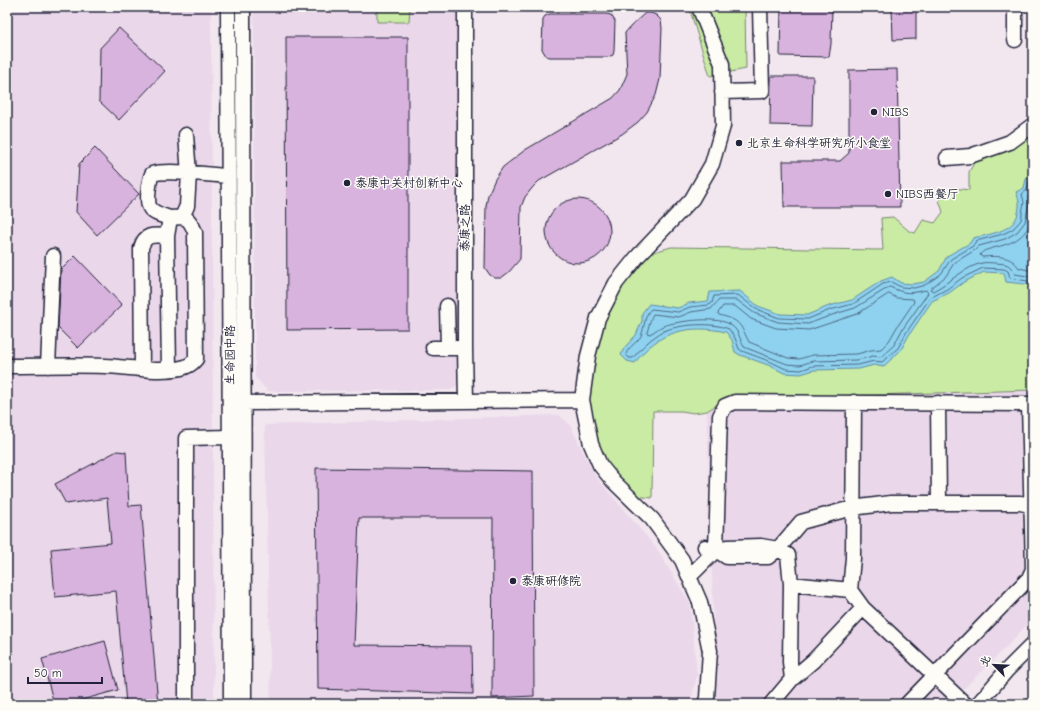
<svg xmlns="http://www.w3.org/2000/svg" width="1040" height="711" font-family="'Comic Neue','LXGW WenKai TC',sans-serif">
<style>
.built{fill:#ead7ea}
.green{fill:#c9eba3;stroke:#76866f}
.water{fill:#8ed2ef;stroke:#638ca7}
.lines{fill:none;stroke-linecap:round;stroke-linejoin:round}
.shore{stroke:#4d6883;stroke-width:1}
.building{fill:#d8b3dd;stroke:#22223b}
.minor-casing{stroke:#22223b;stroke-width:17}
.minor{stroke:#fdfcf7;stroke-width:14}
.poi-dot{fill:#22223b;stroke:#fdfcf7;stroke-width:1.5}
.labels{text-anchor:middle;stroke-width:3;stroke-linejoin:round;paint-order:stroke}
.poi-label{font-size:12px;fill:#22223b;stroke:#fdfcf7;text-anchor:start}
.street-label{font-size:12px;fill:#22223b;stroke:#fdfcf7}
</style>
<rect width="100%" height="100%" fill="#f2e6ef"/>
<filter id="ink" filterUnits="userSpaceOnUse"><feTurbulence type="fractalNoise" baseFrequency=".025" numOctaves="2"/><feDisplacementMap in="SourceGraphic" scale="8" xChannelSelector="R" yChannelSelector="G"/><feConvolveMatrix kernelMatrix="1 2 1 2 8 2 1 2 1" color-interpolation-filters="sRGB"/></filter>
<g filter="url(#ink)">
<path class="built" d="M7,7H211L214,704H7Z
M254,7H457L459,380L456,386L449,390L268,391L255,377Z
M1033,390V617L1011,642L948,704H714L716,699L707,411L729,397L872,395Z
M559,415L570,425L595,476L657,549L690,604L697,675L690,704H271L265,425Z"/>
<path class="green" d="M377,7H410L409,22H377Z
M689,7H745L746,69L710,76Z
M1033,125V390L872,395L729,397L707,411L694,413L681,411H653L652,498L635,496L613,481L582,400L598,318L637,257L671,247L883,250L881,218L893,217L909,231L915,233L923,220L935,223L943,212L939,200L953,188L969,190V172L980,152Z"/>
<path class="water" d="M1033,176V285L1006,282L1004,273L984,272L964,282L949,293L932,301L909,335L901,350L883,367L874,365L859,369L814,370L801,374L784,373L768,365L740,355L735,352L732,340L726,332C690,324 657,331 635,363L627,361L621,355L624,348L636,335L642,321V313L649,304L678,308L689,303L708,301L710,292L740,291L758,306L780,314L807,315L829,306L852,300L881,281L892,277L901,283L913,284L924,282L939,271L947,256L970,243L973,238C989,234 1014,232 1018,213C1020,204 1019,200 1016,192L1024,188L1026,179Z"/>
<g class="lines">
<path class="shore" d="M1033,180L1029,182L1027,190L1022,194L1024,202L1021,220L1013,229L1003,234L976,241L973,246L951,259L941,274L925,285L914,288L901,287L891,282L883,284L853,304L830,310L808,319L779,318L756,309L738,295L714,296L712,303L709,305L690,307L678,312L651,309C644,315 645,327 641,336C637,343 629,346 626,354L629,358H633C641,348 652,337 664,331C679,324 714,322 729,329L735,338L739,349L742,351L769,361L786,369L801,370L813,366L858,365L874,361L882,362L898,348L906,333L930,298L947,289L962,278L983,268L1004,269L1008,271L1010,278L1033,282
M1033,189L1028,197L1029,203L1025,222L1017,232L1005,239L979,246L975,250L954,263L946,276L930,289L933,291C949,283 965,267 982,263C986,262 991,263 995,263C1007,264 1009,263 1015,274L1033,277
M1033,214C1028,237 1014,243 993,248C987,250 983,250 980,255L982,257C996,256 1011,255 1019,268L1033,271
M890,287C905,294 909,294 926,290L928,293L902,330L894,345L881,357L873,356L857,360L813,361L800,365L787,364L744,347C740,340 739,331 732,326C721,315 677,321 663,326C658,328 654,332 650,334L647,333C648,329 651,317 653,314L679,317L691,312L711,309L719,300H737L754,313L778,322L808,324L832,315L855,308L886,289Z
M889,294L897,298L913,299L914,302L897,327L889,341L881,349L871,350L857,354L813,355L799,359L788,358L749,342C740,324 740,320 719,315L718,313L723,306H735L751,319L776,328L809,330L857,314Z"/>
</g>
<path class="building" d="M781,7H832L831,44L829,57L780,56Z
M892,7H916V39L893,40Z
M645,13H651L656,15L661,20L662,28L660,79L656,95L647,112L638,122L622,134L539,181L533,187L525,197L521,207L520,259L509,272L501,278H495L490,275L485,268L486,206L488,195L495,179L503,167L525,150L613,98L620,90L627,74L625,33L630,27Z
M550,14H606L611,15L615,21L614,51L613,55L608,57H549L546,56L542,49L543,19L545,16Z
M119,28L165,71L119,120L99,101L100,48Z
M286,37H408V329L287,330Z
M897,69L900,207H784L783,161H840L849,153V70Z
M771,76H813L812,126L770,125Z
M95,148L139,194L97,235L76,212L79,164Z
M546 231a32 32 0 1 1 64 0a32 32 0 1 1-64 0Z
M75,256L122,305L78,348L58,328L61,270Z
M117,451L126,452L129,506L141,505L158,704H126L116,591L55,597L51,549L111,543L107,498L66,504L55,484Z
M316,468L533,471L534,696L492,698L493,518H359L354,645L472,646L473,694L318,689Z
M105,641L118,690L67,704H54L42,659Z"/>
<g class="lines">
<defs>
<path id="minor" d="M228,7L231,704
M243,7L244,704
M465,7V348L466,401
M699,7L722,64L723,126L712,164L692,199L637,257L616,283L598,318L588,356L582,400L591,444L600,465L613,481L652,519L682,560L700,602L710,651L707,698L705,704
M1015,40V7
M722,92L762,91L760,7
M947,158L970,156L1010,142L1033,125
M182,217L187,206L189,174L186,135
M170,218C164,216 154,214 150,208C146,203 149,181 152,174C167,169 210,175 228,176
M167,236L169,369
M447,306L448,348
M433,348H457
M7,366C40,366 72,365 105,366C128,367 159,373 181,368C187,367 192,364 196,359L195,232C189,217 186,216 170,218L167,236C154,235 145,233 141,248L142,369
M48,366L53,256
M243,403L582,400
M938,403L939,503
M705,547L716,550L727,557H768L778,549L801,522L852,508L891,503H1020L1031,505
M716,550L720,416L725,406L735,402L1029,404L1033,569L1029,578L907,704
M689,577L716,550L727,547L761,546L778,549L788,555L791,584L790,662L792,679
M791,584L850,590
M863,608L965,704
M186,704V438L230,437
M771,704L792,679L813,661L863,608L850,590L853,558L854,402
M978,704L1007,670L1033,644"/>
</defs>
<use href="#minor" class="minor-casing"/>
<use href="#minor" class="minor"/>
</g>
</g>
<g class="poi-dot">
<circle cx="874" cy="112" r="4"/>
<circle cx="739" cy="143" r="4"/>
<circle cx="347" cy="183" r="4"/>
<circle cx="888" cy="194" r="4"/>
<circle cx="513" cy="581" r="4"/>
</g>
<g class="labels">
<g class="poi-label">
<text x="882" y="116">NIBS</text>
<text x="747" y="147">北京生命科学研究所小食堂</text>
<text x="355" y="187">泰康中关村创新中心</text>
<text x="896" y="198">NIBS西餐厅</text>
<text x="521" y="585">泰康研修院</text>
</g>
<g class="street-label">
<text transform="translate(465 228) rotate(-90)" y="4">泰康之路</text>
<text transform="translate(230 355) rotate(-90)" y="4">生命园中路</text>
</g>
</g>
<rect width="1040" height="711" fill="none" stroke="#fdfcf7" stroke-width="24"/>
<rect x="12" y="12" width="1016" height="687" fill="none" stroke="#22223b" stroke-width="1.5" filter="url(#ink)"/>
<g transform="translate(994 665) rotate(294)" stroke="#fdfcf7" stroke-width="3" paint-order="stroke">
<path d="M0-3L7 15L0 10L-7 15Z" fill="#22223b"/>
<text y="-6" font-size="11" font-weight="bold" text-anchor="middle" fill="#22223b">北</text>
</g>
<path d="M28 677v6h74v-6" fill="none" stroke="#22223b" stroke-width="2"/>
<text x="34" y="677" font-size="12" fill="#22223b" stroke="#fdfcf7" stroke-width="3" paint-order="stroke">50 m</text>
</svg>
